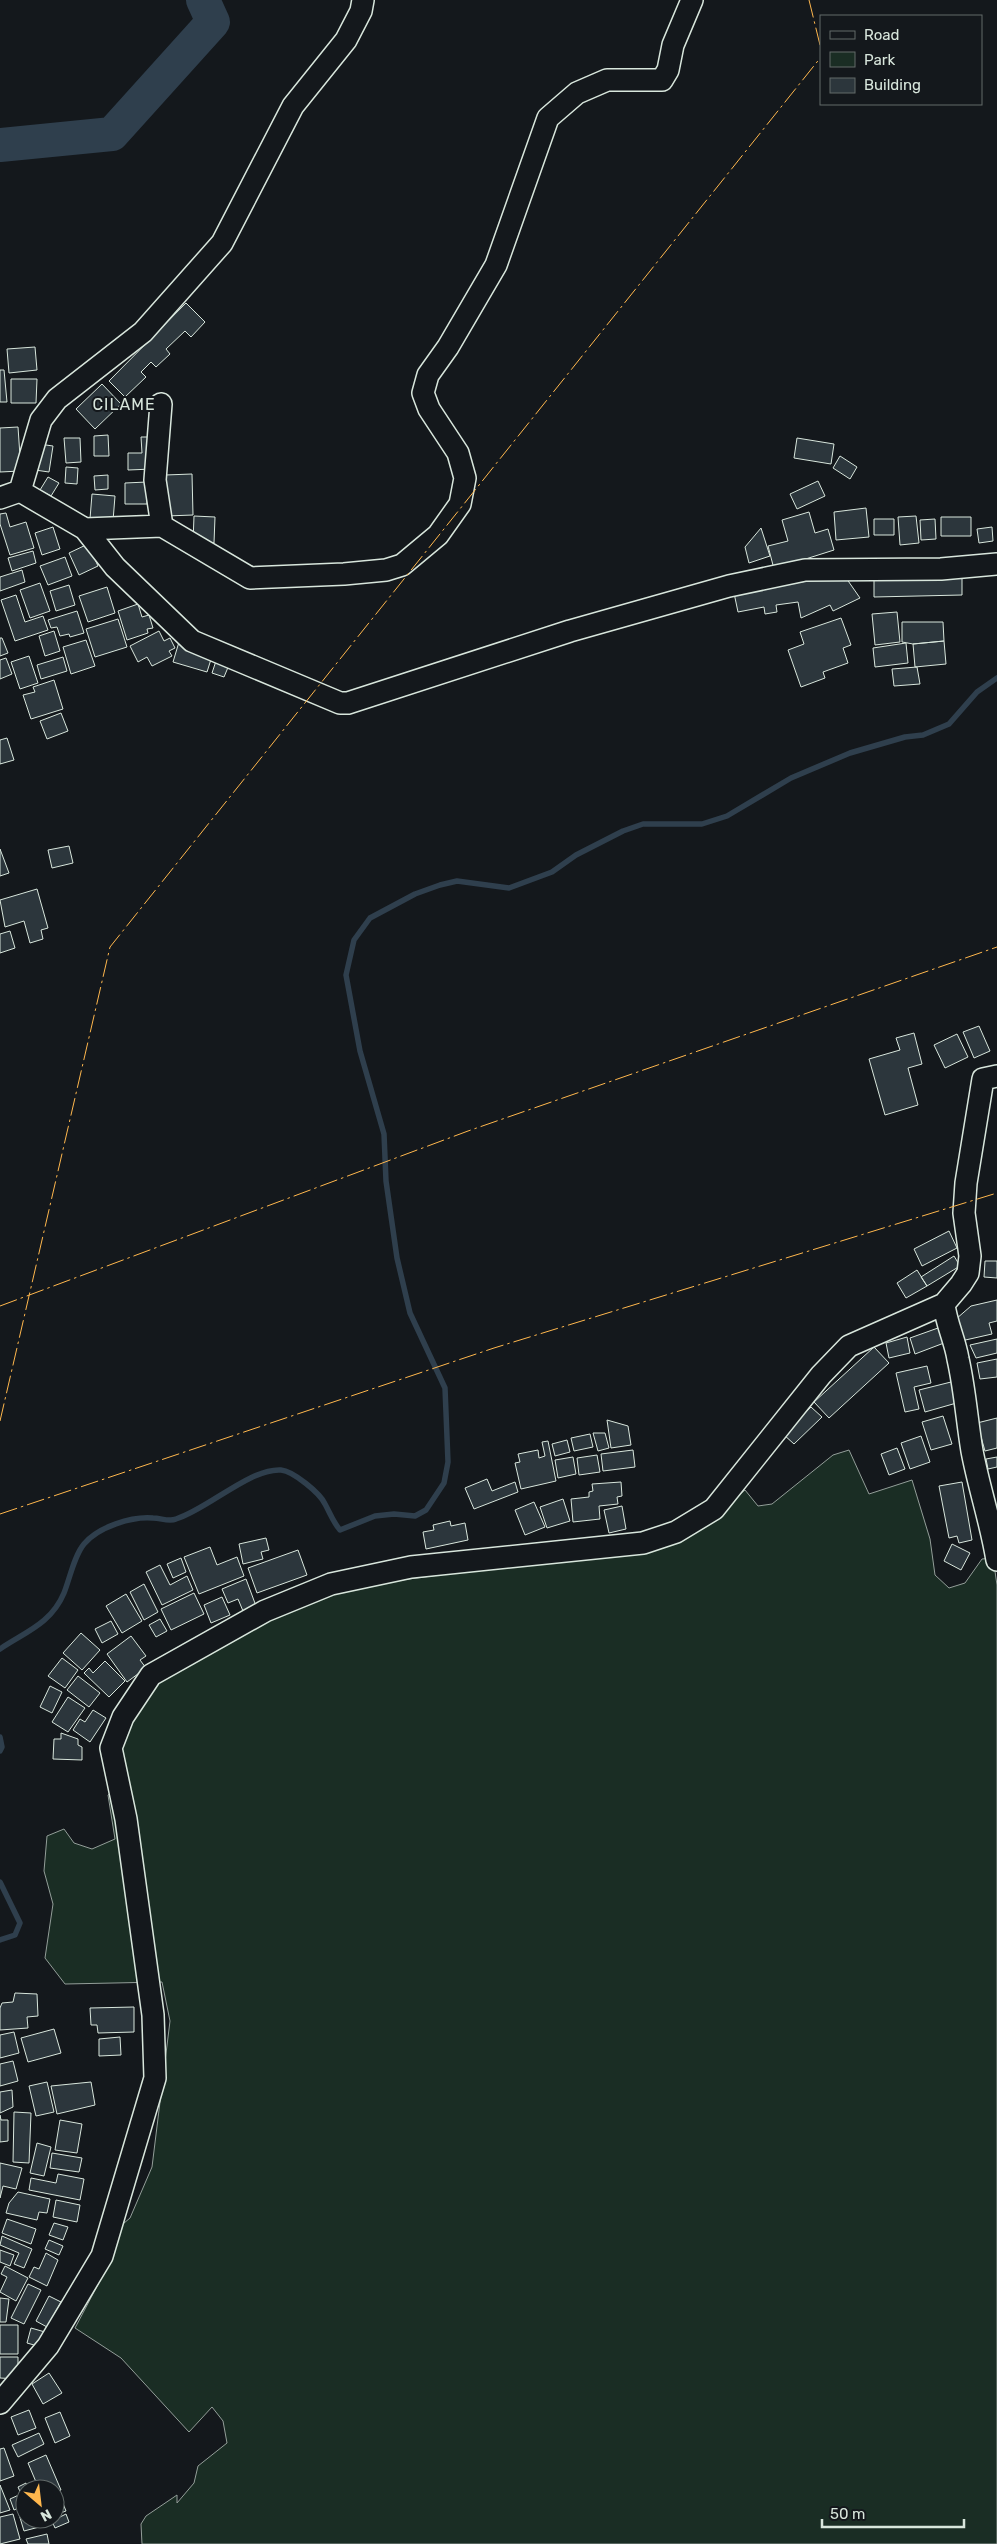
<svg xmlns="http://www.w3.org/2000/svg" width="997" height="2544" font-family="Rubik,sans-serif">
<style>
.green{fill:#1a2d24;stroke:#939e99}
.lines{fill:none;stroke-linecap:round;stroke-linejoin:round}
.stream{stroke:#2f3f4d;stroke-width:5.5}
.river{stroke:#2f3f4d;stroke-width:34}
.building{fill:#2c363c;stroke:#d8e6dc}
.minor-casing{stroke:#d8e6dc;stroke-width:24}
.minor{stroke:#14181c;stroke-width:21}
.power{stroke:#ffb74d;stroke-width:1;stroke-dasharray:18 4 2.5 4;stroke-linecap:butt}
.labels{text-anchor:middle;stroke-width:4;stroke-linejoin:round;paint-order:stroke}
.quarter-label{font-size:16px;letter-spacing:1px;fill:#d8e6dc;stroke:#14181c}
</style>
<rect width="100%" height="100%" fill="#14181c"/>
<path class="green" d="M849,1450L869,1494L912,1480L930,1539L935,1575L949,1588L965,1583L982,1559L993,1558L997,1585V2544H142L141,2524L146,2516L177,2495V2503L194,2483L198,2466L227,2443L223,2421L212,2407L189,2432L121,2358L75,2328L113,2256L117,2229L130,2218L152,2167L170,2021L162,1982L65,1984L45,1958L53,1904L44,1871L47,1836L64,1829L74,1843L92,1849L115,1839L108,1795L124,1781L119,1750L128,1719L154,1679L213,1646L333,1589L644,1548L718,1513L745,1490L758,1506L772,1504L833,1455Z"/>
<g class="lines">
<path class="stream" d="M0,1649C25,1632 51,1624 64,1593C70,1578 74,1556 84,1544C98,1527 132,1516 153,1518C161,1518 169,1522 176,1519C208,1509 250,1468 281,1470C293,1471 320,1493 325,1504C330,1513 333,1522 340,1530L375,1516L394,1514L415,1516L426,1510L444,1483L448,1462L445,1388L410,1313L397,1258L386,1181L384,1134L360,1051L346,975L354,940L370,918L415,894L440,885L457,881L509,888L552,872L576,855L623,831L643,824H702L727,816L791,778L850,753L905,737L923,735L949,724L977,692L997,678
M0,1737L2,1747L0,1751
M0,1882L20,1923L15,1935L0,1940"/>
<path class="river" d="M0,145L112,134L213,22L203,0"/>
</g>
<path class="building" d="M186,303L205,322L191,337L185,331L166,349L170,354L156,367L151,362L141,372L146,377L125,397L109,381Z
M35,347L37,370L9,373L7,349Z
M0,370H4L7,402H0Z
M11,379H37L36,403H11Z
M102,384L121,404L95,429L76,409Z
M18,427L21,471L0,472V428Z
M108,435L109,456H94V436Z
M141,437H152L153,469L128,470V453H142Z
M64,438H80L81,462L66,463Z
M797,438L834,444L831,464L794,458Z
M39,444L53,446L49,472L35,470Z
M840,456L857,467L850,479L833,468Z
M66,467L78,468L77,484L65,483Z
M192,474L193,515L166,516L165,475Z
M108,475V489L95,490L94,476Z
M48,477L59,483L51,496L40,490Z
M818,481L825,496L797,509L790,494Z
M147,482V504H125V483Z
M92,494L115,496L113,521L90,519Z
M866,508L869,537L836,540L834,512Z
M809,512L815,533L828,529L834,550L774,569L768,546L788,541L782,520Z
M6,513L10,527L26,522L34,548L10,555L0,524V514Z
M194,516L215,517L214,543L193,542Z
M916,516L919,543L900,545L898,517Z
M941,517H971V536H941Z
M874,519H894V535H874Z
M935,519L936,539L921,540L920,520Z
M53,527L60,549L42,555L35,533Z
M992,527L993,541L979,543L977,529Z
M761,528L770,556L749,563L745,547Z
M88,544L98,566L79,575L69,553Z
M33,551L36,563L12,571L8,558Z
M65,557L72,576L48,585L40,566Z
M22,570L25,582L0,591V577Z
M962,572V595L874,597V574Z
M844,575L860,598L833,611L830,605L801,618L798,602L776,605L777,612L765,614L764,607L738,612L734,593Z
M40,583L50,611L30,618L20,590Z
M69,585L75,605L56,611L50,591Z
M107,587L115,613L88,622L79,596Z
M16,595L25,622L43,616L48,630L15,641L1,600Z
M138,604L142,617L149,615L153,628L147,629L148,633L127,640L118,611Z
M77,611L84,633L70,637L69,634L60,636L57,627L51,628L48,620Z
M897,612L900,642L875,645L872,614Z
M841,618L851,645L843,648L848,663L823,672L825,678L801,687L788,650L804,644L800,632Z
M118,619L127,647L95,657L86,629Z
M902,622H943L944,641L913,644L902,642Z
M54,631L60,651L45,656L39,636Z
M159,631L164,641L170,638L175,648L169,651L172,656L152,666L147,657L138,662L130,646Z
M0,638H2L8,653L0,656Z
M86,640L95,666L71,674L63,647Z
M944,641L946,664L915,667L913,644Z
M179,642L213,653L207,672L173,662Z
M906,643L908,663L875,667L873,648Z
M29,656L38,683L20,689L11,662Z
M63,657L67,671L41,679L37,665Z
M6,658L12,674L0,679V660Z
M216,661L229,665L224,677L212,673Z
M917,667L920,684L894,686L892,669Z
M54,680L63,709L31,719L23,695L35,692L33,687Z
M61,713L68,731L47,739L40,721Z
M7,738L14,760L0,764V740Z
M69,846L73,863L52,868L48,850Z
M0,849L9,873L0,876Z
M37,889L48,928L41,930L43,939L30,943L24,921L5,927L0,900Z
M10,931L15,948L0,953V934Z
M979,1026L990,1051L974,1058L963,1032Z
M914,1033L922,1064L908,1068L918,1105L885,1115L869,1059L900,1050L896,1038Z
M957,1034L968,1057L945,1068L934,1045Z
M949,1231L957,1248L922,1266L914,1249Z
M954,1256L960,1266L927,1286L921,1277Z
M985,1261H997V1278L984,1277Z
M917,1270L927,1286L906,1298L897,1283Z
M997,1300V1321L989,1323L992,1334L961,1341L956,1319L971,1306Z
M938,1328L944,1343L915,1354L910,1338Z
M907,1337L910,1353L889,1358L886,1343Z
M997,1339V1353L976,1358L970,1345Z
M874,1347L889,1363L829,1418L814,1402Z
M997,1359V1377L980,1379L977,1363Z
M927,1366L931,1383L914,1387L919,1409L905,1412L896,1373Z
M955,1381L960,1402L925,1412L919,1390Z
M811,1407L822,1417L794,1444L783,1434Z
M943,1416L952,1444L931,1450L922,1422Z
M997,1418V1448L985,1451L977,1423Z
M607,1420L628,1426L631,1445L611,1448Z
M593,1433H605L609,1448L598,1451Z
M590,1434L593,1447L574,1451L571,1438Z
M921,1436L930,1462L910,1469L901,1443Z
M567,1440L570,1452L555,1456L552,1444Z
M548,1441L556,1481L521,1489L515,1463L520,1462L518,1454L538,1450L539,1458L545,1456L542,1442Z
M897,1448L905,1469L889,1475L881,1454Z
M633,1450L635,1467L603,1471L601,1454Z
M597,1455L600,1472L579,1475L577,1458Z
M573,1457L576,1474L558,1478L555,1460Z
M997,1457V1467L988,1469L986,1459Z
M487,1479L492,1491L515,1482L518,1492L474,1509L465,1488Z
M621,1482L622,1496L617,1497L618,1504L599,1506L600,1519L573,1522L571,1499L589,1497V1492L593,1491L592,1484Z
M962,1482L972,1540L959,1543L957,1536L949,1538L939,1486Z
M563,1499L570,1521L547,1528L540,1507Z
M534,1502L545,1527L525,1535L515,1510Z
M622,1506L626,1529L609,1533L604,1510Z
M450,1521L451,1526L465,1523L468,1540L426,1549L423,1532L434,1530L433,1525Z
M266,1538L269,1550L261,1552L263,1559L243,1564L239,1544Z
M952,1544L970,1553L961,1570L944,1561Z
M210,1547L217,1565L237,1557L244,1576L199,1594L184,1557Z
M298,1550L307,1575L257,1593L248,1568Z
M181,1558L186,1572L173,1578L167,1564Z
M160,1565L170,1585L187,1576L193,1590L162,1605L146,1572Z
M246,1579L256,1606L243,1611L238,1599L228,1603L222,1589Z
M144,1584L158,1612L144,1620L130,1592Z
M194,1593L204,1614L171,1630L161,1609Z
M126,1594L142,1621L122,1633L106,1606Z
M222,1597L230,1615L211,1623L204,1605Z
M160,1619L167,1631L156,1637L149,1625Z
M111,1621L118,1634L102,1643L95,1629Z
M81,1633L100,1650L82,1670L63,1653Z
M131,1636L146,1656L140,1660L146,1668L127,1682L107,1654Z
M62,1658L78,1670L65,1688L48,1676Z
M105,1661L125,1681L109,1697L84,1673L89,1668L93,1673Z
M78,1676L100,1693L89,1707L67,1690Z
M50,1686L62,1692L52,1713L40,1707Z
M68,1697L85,1708L68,1732L52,1722Z
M93,1710L106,1718L90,1742L73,1730L80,1719L85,1722Z
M61,1733L78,1739V1745L82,1747V1760L53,1759L54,1739H61Z
M15,1993L37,1994L38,2016L27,2017L28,2028L0,2030V2008L2,2003L13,2002Z
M134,2007V2032L98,2033L97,2025H91L90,2008Z
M54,2029L61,2053L28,2062L21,2038Z
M14,2032L19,2053L0,2058V2035Z
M120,2037L121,2055L99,2056V2039Z
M13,2061L18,2081L0,2086V2064Z
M47,2082L54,2112L36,2116L29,2086Z
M91,2082L95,2105L57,2114L51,2086Z
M12,2090L13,2107L0,2113V2092Z
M14,2112L31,2113L29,2163L13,2162Z
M0,2115L1,2120H8V2141L0,2142Z
M60,2120L82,2124L77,2153L55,2150Z
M37,2143L51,2147L44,2176L30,2173Z
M52,2153L82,2158L79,2172L50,2168Z
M0,2163L22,2168L16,2189L3,2186L0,2198Z
M58,2174L84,2179L80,2200L29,2190L31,2178L56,2183Z
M18,2192L50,2199L47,2213L39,2212L37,2220L6,2213L9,2203Z
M56,2200L80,2205L77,2222L53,2217Z
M7,2219L36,2229L31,2244L2,2233Z
M54,2223L68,2227L63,2240L49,2235Z
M2,2236L32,2249L24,2268L14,2264L19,2253L0,2245Z
M49,2240L63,2246L59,2255L45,2249Z
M0,2250L14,2255L10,2266L0,2262Z
M46,2253L58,2260L47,2286L29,2277L34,2267L39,2269Z
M5,2266L28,2278L16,2301L0,2292L7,2277L1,2274Z
M28,2284L41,2290L24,2324L11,2318Z
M49,2296L61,2302L47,2327L36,2321Z
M0,2298L9,2299L6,2322H0Z
M0,2325H18V2354H0Z
M31,2328L45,2332L41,2347L27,2343Z
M0,2357H18V2379L0,2378Z
M49,2373L62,2393L43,2404L32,2384Z
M29,2410L36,2428L18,2435L11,2417Z
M60,2412L70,2436L55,2443L45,2418Z
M39,2433L44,2444L18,2457L12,2445Z
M4,2448L14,2476L0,2481V2449Z
M46,2455L61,2490L55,2492V2489H39L28,2463Z
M26,2483L28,2489H25V2505L14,2510L10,2499L21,2494L18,2487Z
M0,2485L10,2510L0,2513Z
M60,2496L66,2511L55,2515V2499Z
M25,2509V2519H41L43,2526L24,2531L18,2511Z
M13,2514L20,2539L0,2544V2517Z
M66,2514L69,2522L55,2528L52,2521Z
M47,2534L49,2544H28L26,2539Z"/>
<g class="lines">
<defs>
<path id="minor" d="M161,404L155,480L162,526
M20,491L85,529L162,526L250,578L344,574L386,570L402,565L438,535L460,504L465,478L458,453L429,409L423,393L428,375L448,347L496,265L548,118L577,93L607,80H662L668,70L673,45L692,0
M20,491L41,420L57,399L143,332L222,243L293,106L346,40L361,11L363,0
M0,498L20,491
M85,529L115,567L192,641L340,703H348L570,631L729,586L805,570L941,569L997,564
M944,1304C946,1323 955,1340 958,1359C965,1390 967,1421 972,1451C979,1488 991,1523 997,1560
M0,2403L48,2346L102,2256L155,2078L153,2015L126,1819L111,1748L123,1717L151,1675L265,1611L331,1584L411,1567L643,1543L676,1532L714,1509L821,1375L849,1346L944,1304L961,1284L968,1273L970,1256L964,1213L966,1183L983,1079L997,1076"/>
</defs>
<use href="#minor" class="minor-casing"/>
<use href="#minor" class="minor"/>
<path class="power" d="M809,0L821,49
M0,1306L468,1131L997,947
M0,1421L110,947L821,57
M0,1514L494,1348L997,1193"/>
</g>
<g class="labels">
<g class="quarter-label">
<text x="124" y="410">CILAME</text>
</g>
</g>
<rect x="820" y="15" width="162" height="90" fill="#14181c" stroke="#626a69"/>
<rect x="830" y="31" width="25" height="8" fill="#14181c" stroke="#626a69"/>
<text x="864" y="40" font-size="15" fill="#d8e6dc">Road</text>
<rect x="830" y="52" width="25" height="15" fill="#1a2d24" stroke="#626a69"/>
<text x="864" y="65" font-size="15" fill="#d8e6dc">Park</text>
<rect x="830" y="78" width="25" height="15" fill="#2c363c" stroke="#626a69"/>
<text x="864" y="90" font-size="15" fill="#d8e6dc">Building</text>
<g transform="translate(40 2504) rotate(152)"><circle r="24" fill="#14181c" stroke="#626a69"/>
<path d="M0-4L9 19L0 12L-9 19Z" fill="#ffb74d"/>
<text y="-8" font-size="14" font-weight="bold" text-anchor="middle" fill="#d8e6dc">N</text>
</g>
<path d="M822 2519v8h142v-8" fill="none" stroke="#d8e6dc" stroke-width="2.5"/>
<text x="830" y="2519" font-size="15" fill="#d8e6dc" stroke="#14181c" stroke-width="4" paint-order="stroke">50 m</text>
</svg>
